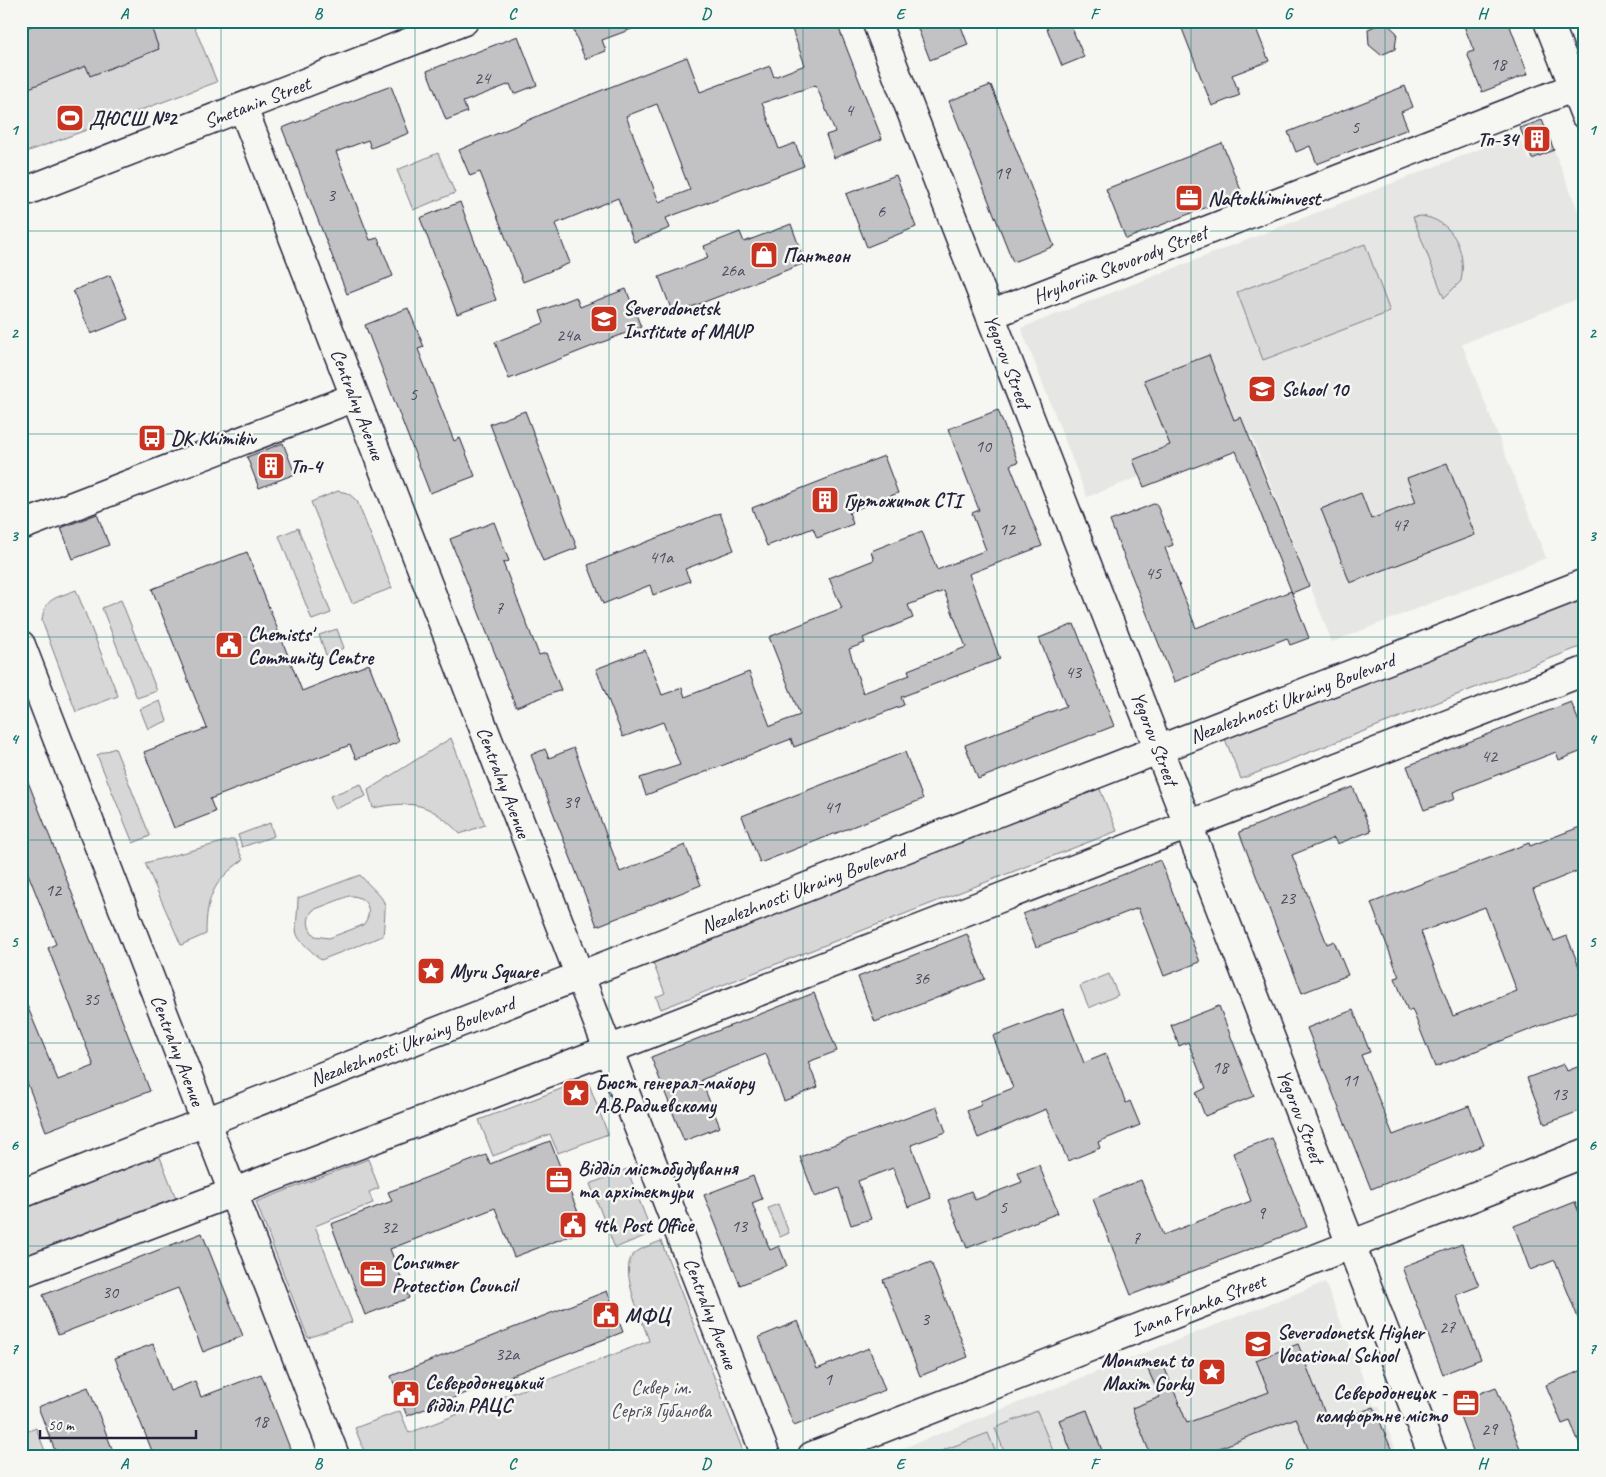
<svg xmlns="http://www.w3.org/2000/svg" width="1606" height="1477" font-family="Caveat,sans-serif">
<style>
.built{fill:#e6e6e4}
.green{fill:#d7d7d7;stroke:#7c7c89;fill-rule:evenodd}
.building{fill:#c2c2c4;stroke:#22223b;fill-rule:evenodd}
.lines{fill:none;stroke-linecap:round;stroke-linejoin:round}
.minor-casing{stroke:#22223b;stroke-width:31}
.minor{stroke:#f6f6f2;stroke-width:28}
.grid{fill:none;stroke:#0f766e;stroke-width:1;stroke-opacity:0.55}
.labels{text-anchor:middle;stroke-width:5;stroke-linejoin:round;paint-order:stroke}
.number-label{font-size:18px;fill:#4a4a5d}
.street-label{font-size:20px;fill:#22223b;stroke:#f6f6f2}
.poi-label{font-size:20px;font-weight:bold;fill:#22223b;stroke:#f6f6f2;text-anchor:start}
.park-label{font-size:20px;fill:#4f4f62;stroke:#f6f6f2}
.neatline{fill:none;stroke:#0f766e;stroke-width:2}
.grid-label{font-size:16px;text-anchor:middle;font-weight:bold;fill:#0f766e}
</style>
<rect width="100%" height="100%" fill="#f6f6f2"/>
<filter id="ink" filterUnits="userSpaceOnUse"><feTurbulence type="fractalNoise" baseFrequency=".02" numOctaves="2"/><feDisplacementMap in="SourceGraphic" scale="10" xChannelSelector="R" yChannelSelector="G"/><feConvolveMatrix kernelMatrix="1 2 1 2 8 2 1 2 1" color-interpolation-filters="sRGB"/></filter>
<g filter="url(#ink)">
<path class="built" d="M1518,134L1529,160L1554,150L1585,228V296L1462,344L1546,558L1332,642L1251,434L1087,497L1021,328Z
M1325,1282L1374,1406H1379L1398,1456H883Z"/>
<path class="green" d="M21,21H192L217,82L21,154Z
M438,153L455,193L413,210L397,170Z
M1421,216C1453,220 1467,251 1461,281L1444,298L1413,217Z
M1365,244L1390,312L1263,360L1237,292Z
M338,491L348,493L357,501L392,588L352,603L311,502Z
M298,528L331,613L312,620L279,536Z
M1585,586V645L1241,779L1221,729Z
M76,590L118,696L76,712L42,621C44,597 57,598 76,590Z
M121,600L157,691L137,698L102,608Z
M337,629L344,648L326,655L319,635Z
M160,701L167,721L148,729L140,709Z
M451,738L485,825L460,834C430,803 415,800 373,808L368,790Z
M115,748L150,836L133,843L97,755Z
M1095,777L1117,831L661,1009L656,997L665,993L653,963L644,966L640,955Z
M361,784L366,796L335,809L330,796Z
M270,823L274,836L242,847L238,835Z
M234,839L243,860C213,881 206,898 206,934L181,945L145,863Z
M360,875C387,905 387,893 383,936L321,960C288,930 297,940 298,898ZM349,896C366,895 375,911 363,925L329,938L315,936C307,928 306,919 313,910Z
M1109,974L1118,995L1089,1008L1080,986Z
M587,1079L608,1134L558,1153L550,1134L493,1156L479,1120Z
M158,1152L177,1201L21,1261V1206Z
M368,1159L379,1188L369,1192L373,1203L315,1226L352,1322L308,1338L256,1202Z
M627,1169L652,1233L615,1248L590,1184Z
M778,1204L789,1233L780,1237L768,1208Z
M661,1241L745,1456H366L355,1428L400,1411L409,1433L649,1341C644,1323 618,1271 633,1255C640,1248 651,1245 661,1241Z
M1037,1411L1055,1456H1006L995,1428Z
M36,1428L47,1456H21V1434Z
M988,1433L997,1456H928Z"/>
<path class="building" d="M44,21H149L159,49L90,76L86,66L21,91V30Z
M570,21H648V23L602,40L606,51L585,59Z
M789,21H836L882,139L834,158L826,135L835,132L816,85L762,103L779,149L795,143L804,166L666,218L670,228L634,242L618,198L555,224L570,263L523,282L480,172L470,176L459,150L559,107L687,57L700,92L770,66L774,77L805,65ZM657,104L690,190L659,202L626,116Z
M915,21H959L968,45L930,60Z
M1044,21H1069L1084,57L1062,66Z
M1179,21H1253L1269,61L1232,75L1240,95L1212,106Z
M1462,21H1508L1528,74L1482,92L1467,53L1474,51Z
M1385,22L1397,33L1395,49L1381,55L1369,45L1368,29Z
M518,36L537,85L514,94L510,84L463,102L467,112L446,120L427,71Z
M991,85L1054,246L1013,262L949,101Z
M391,86L409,133L371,148L368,140L336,152L370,240L378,238L393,276L347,294L282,128Z
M1405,86L1413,107L1401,112L1408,129L1317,164L1310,146L1296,152L1288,132Z
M1542,120L1554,150L1532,159L1520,128Z
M1222,143L1242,193L1126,239L1106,189Z
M896,175L916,227L867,247L846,194Z
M460,202L496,300L457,314L420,218Z
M791,224L805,263L673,314L659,277L708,258L704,246L740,232L744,242Z
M110,275L128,319L91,334L73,291Z
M626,289L641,327L509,379L495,342L544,323L540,311L576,297L580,307Z
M408,308L424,347L418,349L454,441L460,438L475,476L430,493L365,325Z
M1209,355L1234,420L1241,417L1309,586L1292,593L1236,451L1144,487L1133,460L1170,445L1144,380Z
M998,410L1018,462L1010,465L1042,546L969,574L1000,659L901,697L904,705L794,747L791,739L646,795L640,778L680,765L663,722L623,737L596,669L645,650L662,695L682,688L685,697L749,672L770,726L800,715L769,637L842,608L829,578L874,560L871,551L922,531L937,570L986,550L972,513L979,510L948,429ZM944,591L966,647L908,670L910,675L863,693L849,649L865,643L863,638L913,618L908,605Z
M525,411L577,548L543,561L490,424Z
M283,443L295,474L259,488L247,457Z
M884,456L898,493L849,512L853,524L817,538L813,528L767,546L752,508Z
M1447,463L1475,535L1350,583L1321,509L1361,493L1371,519L1416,502L1407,478Z
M1156,503L1173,545L1165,548L1196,628L1291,591L1309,638L1290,645L1287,638L1174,682L1110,521Z
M720,513L734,550L685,569L690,581L653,595L650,585L603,604L588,565Z
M97,514L109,545L73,559L61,528Z
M494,522L509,561L503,563L539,655L546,653L561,690L516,707L450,539Z
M247,552L302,691L369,664L399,742L356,759L350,745L210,799L215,812L174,828L144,752L207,728L152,589Z
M1074,624L1114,726L978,779L965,745L1066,706L1039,638Z
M1571,702L1585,737V750L1559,760L1556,752L1453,792L1455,799L1424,810L1407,766Z
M574,748L620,872L685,845L701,885L597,926L531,755L545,749L549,758Z
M905,752L923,799L760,863L742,816Z
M21,764L150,1091L46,1131L21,1067V991L58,1080L94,1066L48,948L56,944L21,856Z
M1353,787L1371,831L1337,844L1334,838L1292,855L1327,944L1334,941L1348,975L1302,993L1239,832Z
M1580,827L1585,840V868L1533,889L1554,941L1567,936L1585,982V1008L1435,1067L1412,1009L1408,1011L1395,978L1399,977L1371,903L1529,843L1530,846ZM1485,907L1517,991L1453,1016L1421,932Z
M1160,860L1200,962L1164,976L1138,908L1036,947L1023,914Z
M967,934L985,979L875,1022L858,977Z
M814,993L837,1051L808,1062L818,1087L784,1101L766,1054L701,1080L720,1127L684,1141L651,1057Z
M1219,1006L1254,1096L1205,1116L1196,1093L1206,1088L1188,1042L1179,1046L1171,1025Z
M1063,1009L1084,1063L1106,1054L1126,1103L1130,1101L1140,1125L1098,1142L1100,1148L1068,1161L1046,1109L978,1138L967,1111L982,1105L980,1101L1013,1088L993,1036Z
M1353,1010L1370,1052L1361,1055L1393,1135L1469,1106L1484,1145L1371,1189L1307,1028Z
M1564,1064L1567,1071L1585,1064V1109L1545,1124L1527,1078Z
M937,1107L946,1132L911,1145L931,1198L908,1207L893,1168L858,1181L871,1219L851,1225L839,1188L815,1197L800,1157Z
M1272,1138L1307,1227L1131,1295L1093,1199L1141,1180L1163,1235L1251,1201L1233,1153Z
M550,1141L585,1230L514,1257L495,1208L390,1249L409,1298L365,1315L331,1224L392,1201L388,1192L486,1155L490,1164Z
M1039,1165L1058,1213L967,1248L948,1200L971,1191L975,1200L1022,1182L1018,1173Z
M753,1176L762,1199L752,1203L770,1250L779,1246L787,1266L740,1285L704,1195Z
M1575,1202L1585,1228L1584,1333L1555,1260L1530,1270L1514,1226Z
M202,1233L243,1336L203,1352L178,1288L58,1335L43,1295Z
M1462,1244L1479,1286L1456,1295L1481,1359L1443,1374L1402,1267Z
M931,1262L968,1357L920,1376L883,1280Z
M607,1291L623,1332L407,1416L391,1376Z
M798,1321L817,1369L869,1348L885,1390L794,1426L759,1337Z
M153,1344L170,1391L195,1381L201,1397L261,1374L293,1456H154L115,1358Z
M1298,1344L1329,1424L1374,1407L1394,1456H1311L1296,1418L1199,1456H1151L1132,1408L1160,1397L1146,1365L1161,1359L1187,1423L1269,1392L1256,1360Z
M1585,1369V1454H1584L1570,1421L1562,1424L1546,1385Z
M88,1387L115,1456H57L38,1407Z
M1496,1387L1523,1456H1475L1455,1403Z
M1087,1410L1104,1456H1073L1059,1420Z"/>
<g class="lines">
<defs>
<path id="minor" d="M876,21L1433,1456
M1548,21L1585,115
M243,108L766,1456
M21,193L464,21
M990,315L1585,83
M21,526L355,397
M21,645L335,1456
M21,1194L1585,583
M21,1273L626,1043L1585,671
M812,1456L1585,1153"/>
</defs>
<use href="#minor" class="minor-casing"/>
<use href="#minor" class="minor"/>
</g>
</g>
<path class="grid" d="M221,21V1456M415,21V1456M609,21V1456M803,21V1456M997,21V1456M1191,21V1456M1385,21V1456M21,231H1585M21,434H1585M21,637H1585M21,840H1585M21,1043H1585M21,1246H1585"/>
<defs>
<symbol id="stadium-square" viewBox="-11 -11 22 22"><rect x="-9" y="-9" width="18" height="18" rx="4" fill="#c8321e" stroke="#f6f6f2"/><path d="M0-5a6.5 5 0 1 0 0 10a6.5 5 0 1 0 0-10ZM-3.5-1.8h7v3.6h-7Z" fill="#fff"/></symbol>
<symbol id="building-square" viewBox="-11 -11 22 22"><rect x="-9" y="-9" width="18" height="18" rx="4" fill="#c8321e" stroke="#f6f6f2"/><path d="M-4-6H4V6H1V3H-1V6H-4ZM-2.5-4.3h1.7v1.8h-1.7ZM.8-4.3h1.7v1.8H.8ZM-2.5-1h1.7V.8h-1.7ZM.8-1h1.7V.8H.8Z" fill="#fff"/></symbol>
<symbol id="office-square" viewBox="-11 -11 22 22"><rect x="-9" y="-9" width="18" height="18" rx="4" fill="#c8321e" stroke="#f6f6f2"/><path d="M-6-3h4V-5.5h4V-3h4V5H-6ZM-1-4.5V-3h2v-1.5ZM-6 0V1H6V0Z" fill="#fff"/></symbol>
<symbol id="shop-square" viewBox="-11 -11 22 22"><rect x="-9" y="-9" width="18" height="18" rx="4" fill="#c8321e" stroke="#f6f6f2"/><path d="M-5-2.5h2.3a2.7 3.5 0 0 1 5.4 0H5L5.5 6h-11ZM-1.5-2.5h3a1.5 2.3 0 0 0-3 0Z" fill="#fff"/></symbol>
<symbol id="university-square" viewBox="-11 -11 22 22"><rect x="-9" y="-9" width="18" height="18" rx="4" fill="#c8321e" stroke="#f6f6f2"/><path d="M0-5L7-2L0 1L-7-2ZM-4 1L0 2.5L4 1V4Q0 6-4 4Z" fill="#fff"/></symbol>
<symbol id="school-square" viewBox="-11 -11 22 22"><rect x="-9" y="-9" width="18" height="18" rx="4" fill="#c8321e" stroke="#f6f6f2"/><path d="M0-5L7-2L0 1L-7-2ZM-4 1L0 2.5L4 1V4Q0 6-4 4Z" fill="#fff"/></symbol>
<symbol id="bus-square" viewBox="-11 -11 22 22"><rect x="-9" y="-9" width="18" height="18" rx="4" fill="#c8321e" stroke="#f6f6f2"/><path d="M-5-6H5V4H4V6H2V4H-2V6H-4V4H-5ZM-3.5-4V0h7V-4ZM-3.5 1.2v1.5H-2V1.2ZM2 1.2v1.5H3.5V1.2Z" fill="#fff"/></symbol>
<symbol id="civic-square" viewBox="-11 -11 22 22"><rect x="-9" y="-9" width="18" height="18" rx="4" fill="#c8321e" stroke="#f6f6f2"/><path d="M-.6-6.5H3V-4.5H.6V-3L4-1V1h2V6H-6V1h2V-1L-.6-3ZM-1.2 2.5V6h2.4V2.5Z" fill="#fff"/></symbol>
<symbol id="sight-square" viewBox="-11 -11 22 22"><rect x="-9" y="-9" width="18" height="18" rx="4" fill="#c8321e" stroke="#f6f6f2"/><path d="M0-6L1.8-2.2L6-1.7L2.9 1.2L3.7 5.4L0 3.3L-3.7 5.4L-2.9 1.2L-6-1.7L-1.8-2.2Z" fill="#fff"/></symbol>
</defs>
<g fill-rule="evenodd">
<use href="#stadium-square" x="54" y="102" width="32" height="32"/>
<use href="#building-square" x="1521" y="123" width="32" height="32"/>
<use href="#office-square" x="1173" y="182" width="32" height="32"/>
<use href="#shop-square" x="748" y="239" width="32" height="32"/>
<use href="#university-square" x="588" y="303" width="32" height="32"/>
<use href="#school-square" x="1246" y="373" width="32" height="32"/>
<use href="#bus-square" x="136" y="422" width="32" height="32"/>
<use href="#building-square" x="255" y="450" width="32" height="32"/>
<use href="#building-square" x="809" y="484" width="32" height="32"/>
<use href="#civic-square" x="213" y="629" width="32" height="32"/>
<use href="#sight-square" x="415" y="955" width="32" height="32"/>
<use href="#sight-square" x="560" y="1077" width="32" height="32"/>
<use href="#office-square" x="543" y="1164" width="32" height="32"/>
<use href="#civic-square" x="557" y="1209" width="32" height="32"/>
<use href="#office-square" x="357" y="1258" width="32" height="32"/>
<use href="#civic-square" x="590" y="1299" width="32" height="32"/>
<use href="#university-square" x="1242" y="1328" width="32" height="32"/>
<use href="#sight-square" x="1196" y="1356" width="32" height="32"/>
<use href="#civic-square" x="390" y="1378" width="32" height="32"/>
<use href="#office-square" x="1450" y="1387" width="32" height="32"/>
</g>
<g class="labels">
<g class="number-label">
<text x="1498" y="70">18</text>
<text x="482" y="84">24</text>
<text x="849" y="116">4</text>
<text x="1355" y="133">5</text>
<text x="1002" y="179">19</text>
<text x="331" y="201">3</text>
<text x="881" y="217">6</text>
<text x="732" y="276">26а</text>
<text x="568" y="341">24а</text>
<text x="413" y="400">5</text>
<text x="983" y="452">10</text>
<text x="1400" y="531">47</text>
<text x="1007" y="535">12</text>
<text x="661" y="563">41а</text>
<text x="1153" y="579">45</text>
<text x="499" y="614">7</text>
<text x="1073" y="678">43</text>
<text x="1489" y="762">42</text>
<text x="571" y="808">39</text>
<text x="832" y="813">41</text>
<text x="53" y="896">12</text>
<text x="1287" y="904">23</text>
<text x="921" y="984">36</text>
<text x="91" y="1005">35</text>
<text x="1220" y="1073">18</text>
<text x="1350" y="1086">11</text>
<text x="1559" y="1100">13</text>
<text x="1003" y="1213">5</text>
<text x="1261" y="1219">9</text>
<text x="739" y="1232">13</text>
<text x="389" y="1233">32</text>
<text x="1136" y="1244">7</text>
<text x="110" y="1298">30</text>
<text x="925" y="1325">3</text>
<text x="1447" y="1333">27</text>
<text x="507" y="1360">32а</text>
<text x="828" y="1385">1</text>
<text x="260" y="1427">18</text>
<text x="1489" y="1435">29</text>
</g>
<g class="street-label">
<text transform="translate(257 102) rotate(-21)" y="7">Smetanin Street</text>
<text transform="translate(1120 264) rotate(-21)" y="7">Hryhoriia Skovorody Street</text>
<text transform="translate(1008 361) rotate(69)" y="7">Yegorov Street</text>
<text transform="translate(358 404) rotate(69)" y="7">Centralny Avenue</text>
<text transform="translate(1292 698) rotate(-21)" y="7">Nezalezhnosti Ukrainy Boulevard</text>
<text transform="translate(1155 738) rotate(69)" y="7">Yegorov Street</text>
<text transform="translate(504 782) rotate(69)" y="7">Centralny Avenue</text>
<text transform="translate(803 888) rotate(-21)" y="7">Nezalezhnosti Ukrainy Boulevard</text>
<text transform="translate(412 1041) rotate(-21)" y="7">Nezalezhnosti Ukrainy Boulevard</text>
<text transform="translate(178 1050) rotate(69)" y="7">Centralny Avenue</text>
<text transform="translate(1301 1116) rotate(69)" y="7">Yegorov Street</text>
<text transform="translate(1198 1305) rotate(-21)" y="7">Ivana Franka Street</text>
<text transform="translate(711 1313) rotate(69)" y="7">Centralny Avenue</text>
</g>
<g class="poi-label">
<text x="89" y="125">ДЮСШ №2</text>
<text x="1518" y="146" text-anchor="end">Тп-34</text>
<text x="1208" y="205">Naftokhiminvest</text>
<text x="783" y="262">Пантеон</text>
<text x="623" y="315">Severodonetsk<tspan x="623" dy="23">Institute of MAUP</tspan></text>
<text x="1281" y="396">School 10</text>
<text x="171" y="445">DK Khimikiv</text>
<text x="290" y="473">Тп-4</text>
<text x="844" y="507">Гуртожиток СТІ</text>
<text x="248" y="641">Chemists'<tspan x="248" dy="23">Community Centre</tspan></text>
<text x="450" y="978">Myru Square</text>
<text x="595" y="1089">Бюст генерал-майору<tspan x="595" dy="23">А.В.Радиевскому</tspan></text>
<text x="578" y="1175">Відділ містобудування<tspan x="578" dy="23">та архітектури</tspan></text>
<text x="592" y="1232">4th Post Office</text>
<text x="392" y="1269">Consumer<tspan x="392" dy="23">Protection Council</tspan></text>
<text x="625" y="1322">МФЦ</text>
<text x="1277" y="1339">Severodonetsk Higher<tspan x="1277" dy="23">Vocational School</tspan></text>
<text x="1193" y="1367" text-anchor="end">Monument to<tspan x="1193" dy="23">Maxim Gorky</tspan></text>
<text x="425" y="1389">Сєвєродонецький<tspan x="425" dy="23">відділ РАЦС</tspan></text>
<text x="1447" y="1399" text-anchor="end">Сєвєродонецьк -<tspan x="1447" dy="23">комфортне місто</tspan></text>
</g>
<g class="park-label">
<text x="661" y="1394">Сквер ім.<tspan x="661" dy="23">Сергія Губанова</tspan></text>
</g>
</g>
<rect width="1606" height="1477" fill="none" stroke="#f6f6f2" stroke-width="55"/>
<path d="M40 1430v8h156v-8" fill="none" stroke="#22223b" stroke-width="2.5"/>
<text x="48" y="1430" font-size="15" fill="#22223b" stroke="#f6f6f2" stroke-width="4" paint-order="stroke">50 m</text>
<rect x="28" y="28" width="1550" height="1422" class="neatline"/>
<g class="grid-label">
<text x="124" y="19">A</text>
<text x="318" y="19">B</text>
<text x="512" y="19">C</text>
<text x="706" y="19">D</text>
<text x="900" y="19">E</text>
<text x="1094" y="19">F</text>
<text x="1288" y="19">G</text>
<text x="1482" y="19">H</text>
<text x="14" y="135">1</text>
<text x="1592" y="135">1</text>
<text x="14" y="338">2</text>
<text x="1592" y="338">2</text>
<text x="14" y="541">3</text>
<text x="1592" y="541">3</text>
<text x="14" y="744">4</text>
<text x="1592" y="744">4</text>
<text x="14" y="947">5</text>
<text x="1592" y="947">5</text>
<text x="14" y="1150">6</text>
<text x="1592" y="1150">6</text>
<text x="14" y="1354">7</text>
<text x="1592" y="1354">7</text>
<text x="124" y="1469">A</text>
<text x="318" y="1469">B</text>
<text x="512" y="1469">C</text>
<text x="706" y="1469">D</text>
<text x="900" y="1469">E</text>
<text x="1094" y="1469">F</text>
<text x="1288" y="1469">G</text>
<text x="1482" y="1469">H</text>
</g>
</svg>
